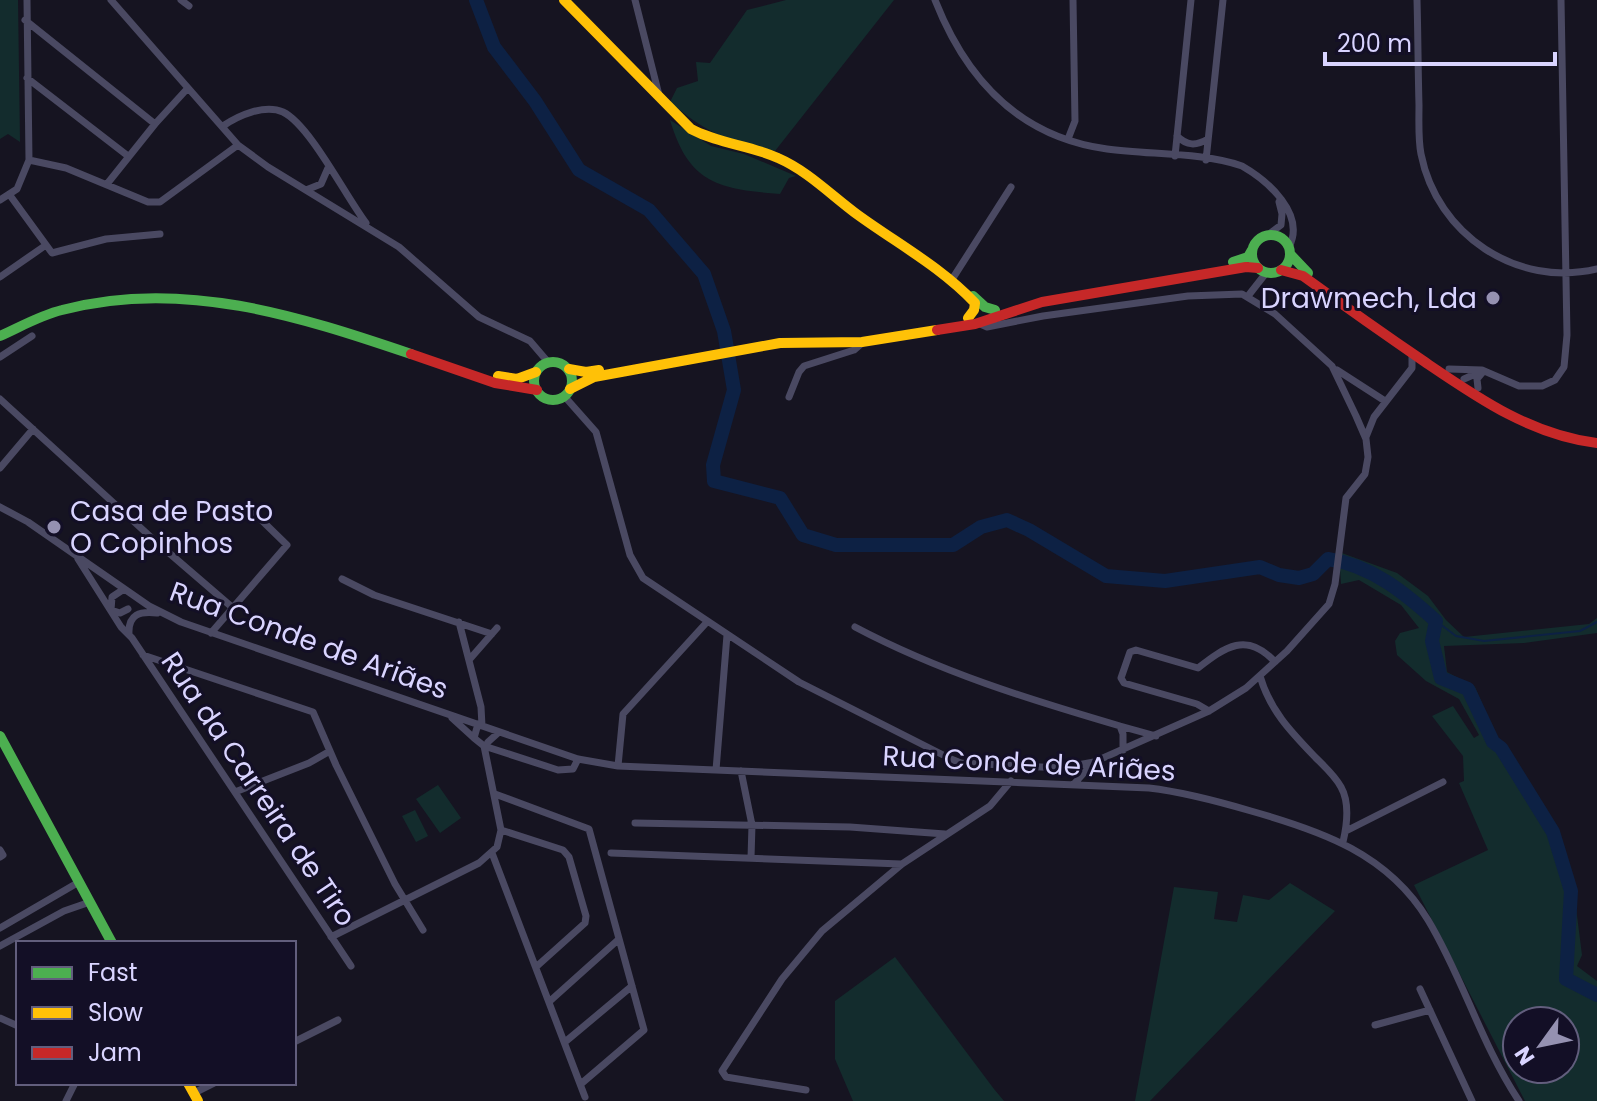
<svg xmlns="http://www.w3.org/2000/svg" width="1597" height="1101" font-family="Poppins,sans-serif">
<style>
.green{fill:#132c2d;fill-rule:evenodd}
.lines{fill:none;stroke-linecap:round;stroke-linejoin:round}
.stream{stroke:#0d2144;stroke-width:2}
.river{stroke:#0d2144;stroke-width:14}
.street{stroke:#4a4962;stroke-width:7}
.fast{stroke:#4caf50;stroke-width:10}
.slow{stroke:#ffc107;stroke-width:10}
.jam{stroke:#c62828;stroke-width:10}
.poi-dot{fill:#9591b1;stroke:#130f26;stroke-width:3}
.labels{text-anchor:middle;stroke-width:6;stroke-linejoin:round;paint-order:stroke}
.poi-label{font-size:28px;fill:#d9d4ff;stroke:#130f26;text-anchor:end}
.street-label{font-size:28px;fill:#d9d4ff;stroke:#130f26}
</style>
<rect width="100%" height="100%" fill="#161421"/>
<path class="green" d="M0,0H18L20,142L8,134L0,139Z
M786,0H894L775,151C726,141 708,134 670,102L677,88L698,81L696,62L710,63L747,10Z
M670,120L711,146L744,154L796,176L789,178L780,194C719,189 689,184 670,120Z
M1339,552L1397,573L1428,596L1446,620L1464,637L1589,624L1597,618V633L1524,643L1444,646L1447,672L1475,687L1497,738L1538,795L1562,840L1573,884L1582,955L1577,966L1597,981V1101H1525L1414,885L1488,850L1459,783L1464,781L1463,756L1432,716L1453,706L1474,738L1479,735L1459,699L1426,681L1397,655L1395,641L1400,633L1419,628L1401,605L1359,580L1341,584ZM1517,1021H1565V1069H1517Z
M438,785L461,818L440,833L416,799Z
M415,810L428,836L416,842L402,816Z
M1290,883L1335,911L1150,1101H1135L1174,887L1218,892L1214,919L1237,922L1243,895L1269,900Z
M895,957L994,1089L1004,1101H853L835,1059V1001Z"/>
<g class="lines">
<path class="stream" d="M1436,621L1456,636L1484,641L1580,631L1597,622"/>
<path class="river" d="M476,0L494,47L535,101L579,170L649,210L704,274L724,331L734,390L713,465L714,481L780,498L803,535L836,545H953L981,527L1007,520L1029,530L1106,576L1165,581L1260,567L1279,575L1299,578L1313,574L1328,559C1371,565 1405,593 1436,621L1432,641L1441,678L1468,689L1493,742L1501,748L1553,832L1571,891L1566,979L1597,995"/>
<path class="street" d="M111,0L238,145L268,167L399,247L479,317L530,341L548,362
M181,0L189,6
M635,0L659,95
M935,0C966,79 1019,137 1107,149C1150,155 1201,152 1242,166C1268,181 1306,214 1289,247
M1417,0C1418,35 1418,70 1419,105C1419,121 1418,139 1421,154C1437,235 1517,288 1597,269
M25,20L155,124
M27,78L128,156
M223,126C239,115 265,104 283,112C310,125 346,197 366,223
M1177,136C1187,146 1196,146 1208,139
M1068,139L1075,121L1073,0
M1175,156L1191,0
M29,160L66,168L148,202H160L238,145
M1206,160L1223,0
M107,184L155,124L187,89
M306,190L321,184L328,168
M9,194L52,253L106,239L160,234
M0,200L17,189L29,160L27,0
M1269,234L1281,225L1282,214L1279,202
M0,277L46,245
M951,281L1011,187
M1248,296L1266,273
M0,357L32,336
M1449,369L1482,370L1519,386H1542L1555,380L1564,367L1567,335L1561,0
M1337,370L1385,401
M1464,379L1482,371
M1478,388L1477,379L1482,373
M565,397L596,432L630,555L643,578L799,682L951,759L961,763L1061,768L1094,762L1209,711L1246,688L1287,651L1329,604L1335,584L1346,498L1365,474L1368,457L1366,439L1356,416L1332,366L1275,314L1242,294L1188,296L1043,316L987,327L978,323
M789,397L799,372L804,366L854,350L862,343
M0,399L154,540L233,608
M1366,437L1374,417L1412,368V353
M0,468L33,429
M0,507L28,522L149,606L181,622L578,759L618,766L1149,788C1184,792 1217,801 1251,811C1322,831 1388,854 1428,920C1463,978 1481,1044 1519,1101
M78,559L121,627L132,638L351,966
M342,579L374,595L492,634
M124,589L112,597L111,610L120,613L128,609
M459,622L481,707L482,726
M855,627C940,672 1028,699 1120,726L1123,734V750
M211,633L287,545L247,506
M129,634C128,614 140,611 157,613
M143,655L313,712L336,765L395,884L423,930
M469,660L497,628
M1260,676C1270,711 1292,733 1316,758C1325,767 1335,776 1341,787C1350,803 1347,825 1343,842
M1209,711L1197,704L1124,683L1121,678L1130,652L1136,650L1198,668C1225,647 1247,631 1275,662
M452,718L474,738
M1120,726L1156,736
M488,742L498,733
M484,746L558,770L573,769L578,759
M618,766L623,714L707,622
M716,770L727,635
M741,771L752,825L751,858
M1073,785L1092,764
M235,792L309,763L330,751
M495,794L589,829L644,1030L582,1083
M635,823L850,827L945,834
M501,830L563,850L569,857L586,916L585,923L536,967
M1346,831L1443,782
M0,850L3,855L0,857
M492,853L585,1097
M611,853L901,864
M0,928L79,882
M331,937L479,863L497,847L501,830L484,746L474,738L478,724
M0,946L64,911L90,902
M1420,989L1472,1101
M550,1001L619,939
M0,1018L18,1026
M1375,1025L1430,1010
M294,1042L338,1020
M565,1042L632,986
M806,1090L726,1077L722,1071L782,979L822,931L902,864L990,806L1011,781
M194,1093L214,1083
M66,1101L75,1083"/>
<path class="fast" d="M1252 254a19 19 0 1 1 38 0a19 19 0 1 1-38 0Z
M1290,254L1308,273
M1233,262L1248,257L1252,250
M973,296L985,307L995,310
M0,336C20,327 41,315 62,310C181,278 299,316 411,354
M534 381a19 19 0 1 1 38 0a19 19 0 1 1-38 0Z
M0,736L112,943"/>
<path class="slow" d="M564,0L691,129C719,144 750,145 778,158C808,171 832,196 858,215C898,244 941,267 975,303L974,310L968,318
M569,369L586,372L599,370
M498,376L517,379L536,372
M570,389L594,377L780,343L862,342L937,330
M188,1083L198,1101"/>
<path class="jam" d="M1281,270L1303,276C1343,305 1384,334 1425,362C1478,398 1531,435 1597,443
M937,330L975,324L1042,302L1246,267L1258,268
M411,354L495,383L537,390"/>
</g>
<g class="poi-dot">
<circle cx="1493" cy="298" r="8"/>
<circle cx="54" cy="527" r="8"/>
</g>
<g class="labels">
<g class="poi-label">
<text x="1477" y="308">Drawmech, Lda</text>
<text x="70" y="521" text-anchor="start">Casa de Pasto<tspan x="70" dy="32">O Copinhos</tspan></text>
</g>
<g class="street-label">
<text transform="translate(309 640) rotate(20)" y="10">Rua Conde de Ariães</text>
<text transform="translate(1029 763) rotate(3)" y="10">Rua Conde de Ariães</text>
<text transform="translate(259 789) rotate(56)" y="10">Rua da Carreira de Tiro</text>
</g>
</g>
<rect x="16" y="941" width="280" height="144" fill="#130f26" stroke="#625e7d" stroke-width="2"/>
<rect x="32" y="967" width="40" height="12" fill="#4caf50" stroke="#625e7d" stroke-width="2"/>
<text x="88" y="981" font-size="24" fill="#d9d4ff">Fast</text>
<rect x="32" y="1007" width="40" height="12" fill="#ffc107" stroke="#625e7d" stroke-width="2"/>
<text x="88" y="1021" font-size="24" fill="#d9d4ff">Slow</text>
<rect x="32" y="1047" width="40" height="12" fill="#c62828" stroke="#625e7d" stroke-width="2"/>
<text x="88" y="1061" font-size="24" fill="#d9d4ff">Jam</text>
<g transform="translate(1541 1045) rotate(237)"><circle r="38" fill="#130f26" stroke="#625e7d" stroke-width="2"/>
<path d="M0-6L14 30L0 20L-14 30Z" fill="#9591b1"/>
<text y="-12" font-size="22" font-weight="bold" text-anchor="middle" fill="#d9d4ff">N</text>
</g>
<path d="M1325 52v12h230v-12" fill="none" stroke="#d9d4ff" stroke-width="4"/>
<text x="1337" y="52" font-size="24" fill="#d9d4ff" stroke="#130f26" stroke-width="6" paint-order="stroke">200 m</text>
</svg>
